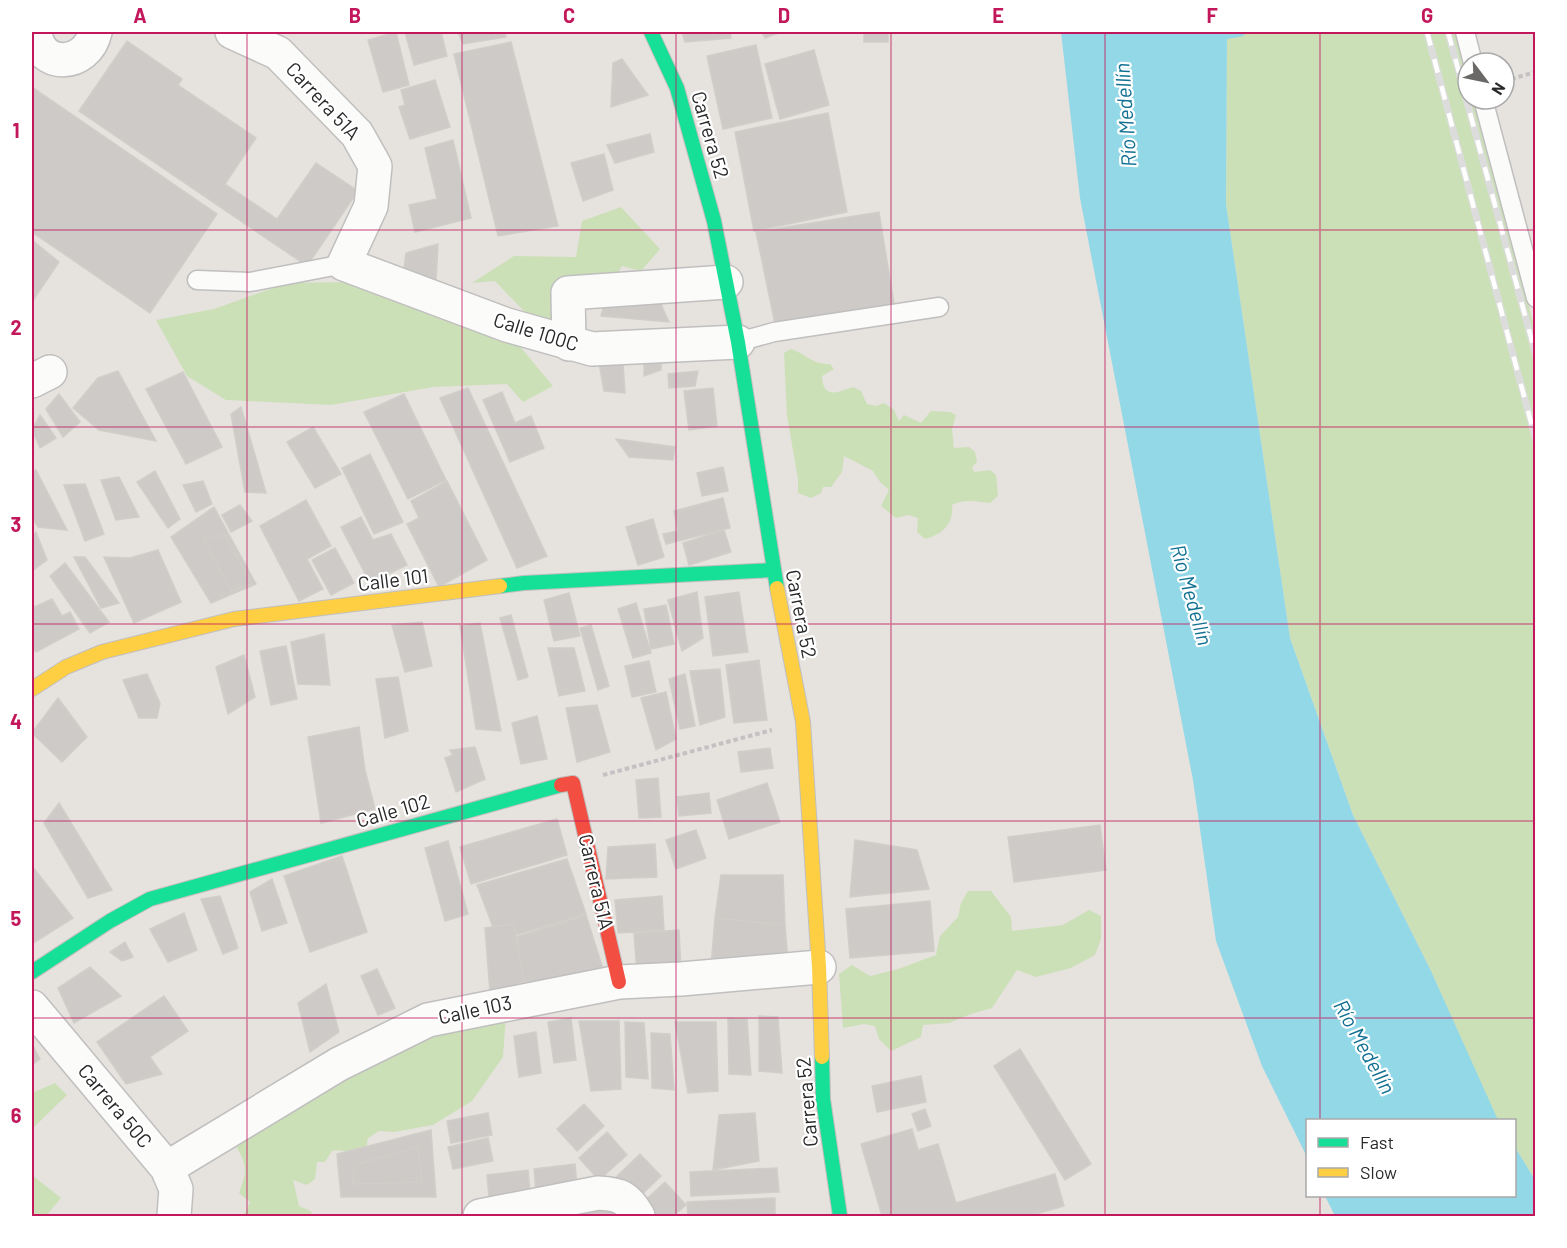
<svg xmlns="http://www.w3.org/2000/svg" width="1567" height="1248" font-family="Barlow,sans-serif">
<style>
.green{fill:#cce0b8}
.water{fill:#93d8e6}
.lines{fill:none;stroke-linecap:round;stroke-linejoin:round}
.stream{stroke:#93d8e6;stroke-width:9}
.building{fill:#cdcac7;stroke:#d1ceca;stroke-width:1.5}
.lane-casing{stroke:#c0bfbf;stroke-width:21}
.street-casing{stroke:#c0bfbf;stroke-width:36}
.fast-casing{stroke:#c0bfbf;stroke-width:16}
.slow-casing{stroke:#c0bfbf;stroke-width:16}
.jam-casing{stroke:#c0bfbf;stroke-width:16}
.path{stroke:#c3c2c2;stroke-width:4;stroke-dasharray:4.5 3;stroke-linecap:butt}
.lane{stroke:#fbfbfa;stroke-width:18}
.street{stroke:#fbfbfa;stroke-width:33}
.fast{stroke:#16e098;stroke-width:14}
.slow{stroke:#ffcf43;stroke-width:14}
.jam{stroke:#f24e42;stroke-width:14}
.rail-casing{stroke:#dddcdd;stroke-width:7}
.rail{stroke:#fff;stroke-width:4.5;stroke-dasharray:14;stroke-linecap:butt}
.grid{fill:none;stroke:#c2185b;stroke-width:1.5;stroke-opacity:0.55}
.labels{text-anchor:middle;stroke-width:4.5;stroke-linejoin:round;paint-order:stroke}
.street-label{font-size:20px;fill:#282828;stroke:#fff}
.water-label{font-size:21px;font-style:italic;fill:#127193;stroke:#fff}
.neatline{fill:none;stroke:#c2185b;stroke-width:2}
.grid-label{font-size:20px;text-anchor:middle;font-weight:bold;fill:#c2185b}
</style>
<rect width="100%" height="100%" fill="#e6e2de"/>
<path class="green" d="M1227,32H1457L1468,73V99H1475L1535,330V1180L1515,1147L1514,1120H1498L1495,1117L1431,971L1353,815L1290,638L1226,204Z
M621,207L660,249L641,271L622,266L604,296L565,301L592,349L542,330L495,281L472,283L514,256L576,257L582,221Z
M346,282L487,307L553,386L523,402L507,384L433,387L331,405L226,400L187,376L156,320L214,309L287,283Z
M791,349C808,355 811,364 830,364L834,369L822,376C823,400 838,392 853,387L861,391L867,404L876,406L884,403L894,410L899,421L904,415L921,423L931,411L950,412L956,415L952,429L954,448L969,447L975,452L977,462L972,467L974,472L990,470L996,475L998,496L990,503C976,502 966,498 952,505C954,523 943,535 925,539L917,532L918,518L908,515L896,518L881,506L889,490L880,482L873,471L844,456L842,472L831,487H823L821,493L811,498L798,493V479L787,416L784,353Z
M968,891H991L1011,917L1012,931L1063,925L1089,910L1101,916V939L1095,955L1071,968L1036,977L1017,970L992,1008L971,1014L949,1023L923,1025L921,1037L891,1051L879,1039L875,1026L864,1024L843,1028L839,974L852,965L870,976L898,969L936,955L940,936L958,917L961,903Z
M506,1016L503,1057L472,1101L433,1125L394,1132L379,1131L368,1138L366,1149C351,1154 346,1149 332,1151L325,1162H317L315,1179L307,1185L293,1180L299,1206L311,1211L312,1216L244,1215L250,1202L239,1193C247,1172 248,1165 235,1145L341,1057Z
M55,1083L67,1095L32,1129V1093Z
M32,1175L61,1198L46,1216H32Z"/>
<path class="water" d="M1061,32H1227L1226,204L1290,638L1353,815L1431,971L1498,1120H1308L1307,1157L1262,1066L1216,941L1193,780L1080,198Z
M1515,1147L1535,1180V1216H1335L1325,1196H1514Z"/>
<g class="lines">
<path class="stream" d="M1217,36L1241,32"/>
</g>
<path class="building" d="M396,32L409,85L383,92L368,40Z
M405,32H441L447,56L414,65Z
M458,32H504L506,37L463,44Z
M682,32H730L731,38L685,42Z
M762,32H781L765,38Z
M864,32H888V42H864Z
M127,41L182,79L178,85L256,138L225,184L277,219L316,163L358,191L307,266L79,111Z
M511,42L558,226L498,236L454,54Z
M756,45L772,118L723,129L707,56Z
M814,50L829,105L780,119L765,64Z
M622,59L648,95L611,107L613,63Z
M435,80L450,127L410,139L399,107L405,105L401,90Z
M32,87L217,214L150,313L32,232Z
M828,113L847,212L754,231L735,132Z
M650,134L654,152L615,163L607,145Z
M453,140L471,218L415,232L409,205L437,199L425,148Z
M604,154L613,190L583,201L571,163Z
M879,212L894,304L775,324L756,232Z
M32,240L59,262L34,299L32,298Z
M438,244L436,280L404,268L406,253Z
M606,296L659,300L669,322L601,316Z
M622,349L625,393L604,391L598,357Z
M661,357V370L644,376V358Z
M118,371L156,441L99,430L73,408L98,378Z
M698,371L695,386L669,388L668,374Z
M183,372L222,447L186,464L146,389Z
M468,388L547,556L517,568L440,398Z
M713,388L717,426L689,430L684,391Z
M502,392L515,423L531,416L544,448L510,462L483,400Z
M59,394L80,422L63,437L46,409Z
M404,394L446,480L408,499L364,412Z
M241,407L266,493L245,492L231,414Z
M40,415L56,438L40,448L32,430Z
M313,427L341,474L315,488L287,442Z
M616,439L675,447L673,460L629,457Z
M370,454L403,522L374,534L342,468Z
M723,467L728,491L702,496L697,473Z
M36,470L67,530L38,527L32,517V473Z
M155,471L180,519L168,528L137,482Z
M119,477L139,517L116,520L101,480Z
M203,481L212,504L196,512L183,485Z
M447,481L487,560L439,587L407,524L419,518L411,501Z
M85,484L104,534L85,541L64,485Z
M723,498L730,528L666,544L663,534L678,531L674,511Z
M306,500L331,546L307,559L323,589L299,601L260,526Z
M240,505L252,521L231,532L222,515Z
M214,507L256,584L211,603L171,537Z
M361,517L373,540L391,534L407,565L370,583L341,527Z
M653,519L664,557L638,565L626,527Z
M724,530L731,552L689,565L683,543Z
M36,532L47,560L32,571V536Z
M225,535L252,584L231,591L204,539Z
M335,548L354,583L331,595L312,560Z
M158,550L181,602L134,623L104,557L130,558Z
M158,550L181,602L134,623L104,557L130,558Z
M74,557H85L119,603L101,608Z
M65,563L109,622L90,633L50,576Z
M697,592L703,638L682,651L668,600Z
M739,592L748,652L713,656L705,597Z
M739,592L748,652L713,656L705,597Z
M569,593L580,636L554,641L544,600Z
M52,599L62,616L70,612L79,629L36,652L32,645V608Z
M636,603L651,653L633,658L618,609Z
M666,605L674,644L651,649L644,609Z
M511,615L528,677L518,680L500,618Z
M422,622L432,666L405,672L392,625Z
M480,623L501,731L476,729L460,626Z
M591,625L609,686L598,690L580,628Z
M324,634L330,685L298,684L291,642Z
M286,646L297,699L271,705L260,651Z
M548,648H574L585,691L559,696Z
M244,655L255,697L228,714L216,667Z
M759,660L767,720L734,723L726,665Z
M649,661L656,692L632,697L625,666Z
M720,669L725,717L700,725L690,671Z
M147,674L160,703L157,718H139L123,680Z
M685,674L695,726L680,729L669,679Z
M398,677L408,731L385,738L376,679Z
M666,692L676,739L656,750L641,698Z
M58,698L87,737L62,762L32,733Z
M597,705L610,752L577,762L566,708Z
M537,716L547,759L521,764L512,723Z
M359,727L365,770L375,809L321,823L308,737Z
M475,747L485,779L456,792L445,758L453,755L450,750Z
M770,748L773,768L741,772L738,752Z
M658,778L661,817L639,818L636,780Z
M767,783L780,822L729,839L717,800Z
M709,793L711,813L679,816L677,797Z
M59,803L112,890L88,898L44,823Z
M557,819L567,855L471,884L460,847Z
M1100,825L1106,870L1014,882L1008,837Z
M696,830L706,858L676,869L666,840Z
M855,840L917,850L929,889L850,897Z
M448,841L468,914L445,921L425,848Z
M655,844L657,877L606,879L608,847Z
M342,856L367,932L310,952L284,876Z
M567,859L586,914L516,935L514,924L493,927L477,885Z
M32,866L73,918L32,944Z
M721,875H783L785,925L715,918Z
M272,879L287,923L262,931L250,892Z
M220,896L238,948L223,954L201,899Z
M662,896L664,930L618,933L615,900Z
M930,901L934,951L850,958L846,909Z
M184,913L197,950L168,962L150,929Z
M586,915L604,972L534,992L532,981L524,982L516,937Z
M715,918L785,925L788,962L711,967Z
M514,924L524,982L490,992L485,928Z
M679,930L681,972L637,974L634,933Z
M125,942L133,957L122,961L110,952Z
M90,967L121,996L74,1023L58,988Z
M377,969L395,1008L378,1015L361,976Z
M326,984L339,1032L310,1052L298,1003Z
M164,996L188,1031L150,1057L162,1074L126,1084L97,1042Z
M759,1016L778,1017L782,1073L759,1071Z
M571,1018L576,1060L554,1063L548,1022Z
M728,1018L747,1019L751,1075L729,1074Z
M579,1021H619L621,1089L591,1091Z
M625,1022L644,1023L648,1079L626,1077Z
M675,1022H716L718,1091L688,1093Z
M536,1032L541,1073L519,1077L514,1036Z
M651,1033L670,1034L674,1090L652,1088Z
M32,1044L40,1059L32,1065Z
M1020,1049L1091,1164L1065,1180L994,1066Z
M921,1076L926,1102L877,1112L872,1086Z
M584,1104L604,1126L577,1151L557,1129Z
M925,1109L931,1126L918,1131L912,1114Z
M488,1113L492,1135L451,1143L447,1121Z
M755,1113L759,1161L713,1170L719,1115Z
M912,1129L918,1150L938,1144L956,1203L1055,1174L1064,1206L1029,1216H882L861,1144Z
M431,1130L436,1197H341L337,1154Z
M607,1132L627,1155L599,1180L579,1158Z
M488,1138L493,1161L453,1169L448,1147Z
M418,1147L422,1182L353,1184L354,1165Z
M640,1154L661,1176L634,1202L614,1179Z
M575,1164L577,1187L536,1192L534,1169Z
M777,1168L779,1192L691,1196L690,1172Z
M528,1170L530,1192L489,1197L487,1175Z
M665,1182L686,1205L673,1216H647L638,1207Z
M775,1198V1216H688L687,1202Z
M611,1208L613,1216H575L573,1209Z"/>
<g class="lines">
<defs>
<path id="lane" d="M1465,32L1473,63
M1483,99L1536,298
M197,280L250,282L344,264
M738,342L774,332L939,307"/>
<path id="street" d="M35,32C39,70 87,68 95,32
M232,32L278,53L357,134L375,166L371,206L344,264L507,325L592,349L738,342
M569,344L568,293L726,282
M32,381L50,372
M32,1007L167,1168L176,1189L174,1216
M167,1168L339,1064L428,1020L619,982L681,979L819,967
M480,1216L598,1193C620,1194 627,1197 638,1216"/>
<path id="fast" d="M651,32L677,88L714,221L738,342L777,588
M500,586L524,583L773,570
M32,972L110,921L150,899L561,785
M822,1057L823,1099L840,1216"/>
<path id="slow" d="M777,588L803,722L819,967L822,1057
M32,689L66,667L102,652L234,619L500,586"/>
<path id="jam" d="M561,785L573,783L619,982"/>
</defs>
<use href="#lane" class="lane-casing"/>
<use href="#street" class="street-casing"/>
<use href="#fast" class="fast-casing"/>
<use href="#slow" class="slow-casing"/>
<use href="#jam" class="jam-casing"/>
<path class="path" d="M1504,81L1536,72
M603,775L772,730"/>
<use href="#lane" class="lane"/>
<use href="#street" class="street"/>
<use href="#fast" class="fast"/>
<use href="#slow" class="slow"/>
<use href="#jam" class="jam"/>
<defs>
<path id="rail" d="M1427,32L1536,441
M1448,32L1536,356"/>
</defs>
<use href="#rail" class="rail-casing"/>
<use href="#rail" class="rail"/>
</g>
<path class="grid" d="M247,32V1216M462,32V1216M676,32V1216M891,32V1216M1105,32V1216M1320,32V1120M32,230H1536M32,427H1536M32,624H1536M32,821H1536M32,1018H1536M1320,1196V1216"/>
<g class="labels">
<g class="street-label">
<text transform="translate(323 101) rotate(47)" y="7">Carrera 51A</text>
<text transform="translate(710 135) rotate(74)" y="7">Carrera 52</text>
<text transform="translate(536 332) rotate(17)" y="7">Calle 100C</text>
<text transform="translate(393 580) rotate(-7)" y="7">Calle 101</text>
<text transform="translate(801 614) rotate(79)" y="7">Carrera 52</text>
<text transform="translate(393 811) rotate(-16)" y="7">Calle 102</text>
<text transform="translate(596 882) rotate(77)" y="7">Carrera 51A</text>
<text transform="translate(475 1010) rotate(-12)" y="7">Calle 103</text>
<text transform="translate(807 1102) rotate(-95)" y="7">Carrera 52</text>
<text transform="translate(115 1106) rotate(50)" y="7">Carrera 50C</text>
</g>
<g class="water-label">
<text transform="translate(1126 115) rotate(-94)" y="7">Río Medellín</text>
<text transform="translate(1191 595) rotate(74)" y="7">Río Medellín</text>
<text transform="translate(1364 1047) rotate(61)" y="7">Río Medellín</text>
</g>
</g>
<rect width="1567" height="1248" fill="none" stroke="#ffffff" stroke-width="66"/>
<rect x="1306" y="1119" width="210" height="78" fill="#ffffff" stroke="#a9a9a9" stroke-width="1.5"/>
<rect x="1318" y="1138" width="30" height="9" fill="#16e098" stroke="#a9a9a9" stroke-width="1.5"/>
<text x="1360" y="1149" font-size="18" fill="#282828">Fast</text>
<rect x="1318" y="1168" width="30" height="9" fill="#ffcf43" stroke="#a9a9a9" stroke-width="1.5"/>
<text x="1360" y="1179" font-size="18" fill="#282828">Slow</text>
<g transform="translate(1486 81) rotate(122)"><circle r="28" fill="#ffffff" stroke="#a9a9a9" stroke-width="1.5"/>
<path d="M0-4.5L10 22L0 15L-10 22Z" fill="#6a6968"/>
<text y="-9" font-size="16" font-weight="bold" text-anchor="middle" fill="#282828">N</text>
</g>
<rect x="33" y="33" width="1501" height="1182" class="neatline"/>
<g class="grid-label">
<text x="140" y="23">A</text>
<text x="355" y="23">B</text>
<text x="569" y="23">C</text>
<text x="784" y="23">D</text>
<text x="998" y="23">E</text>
<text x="1212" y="23">F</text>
<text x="1427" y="23">G</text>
<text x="16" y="138">1</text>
<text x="16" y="335">2</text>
<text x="16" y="532">3</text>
<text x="16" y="729">4</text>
<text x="16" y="926">5</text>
<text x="16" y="1123">6</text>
</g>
</svg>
